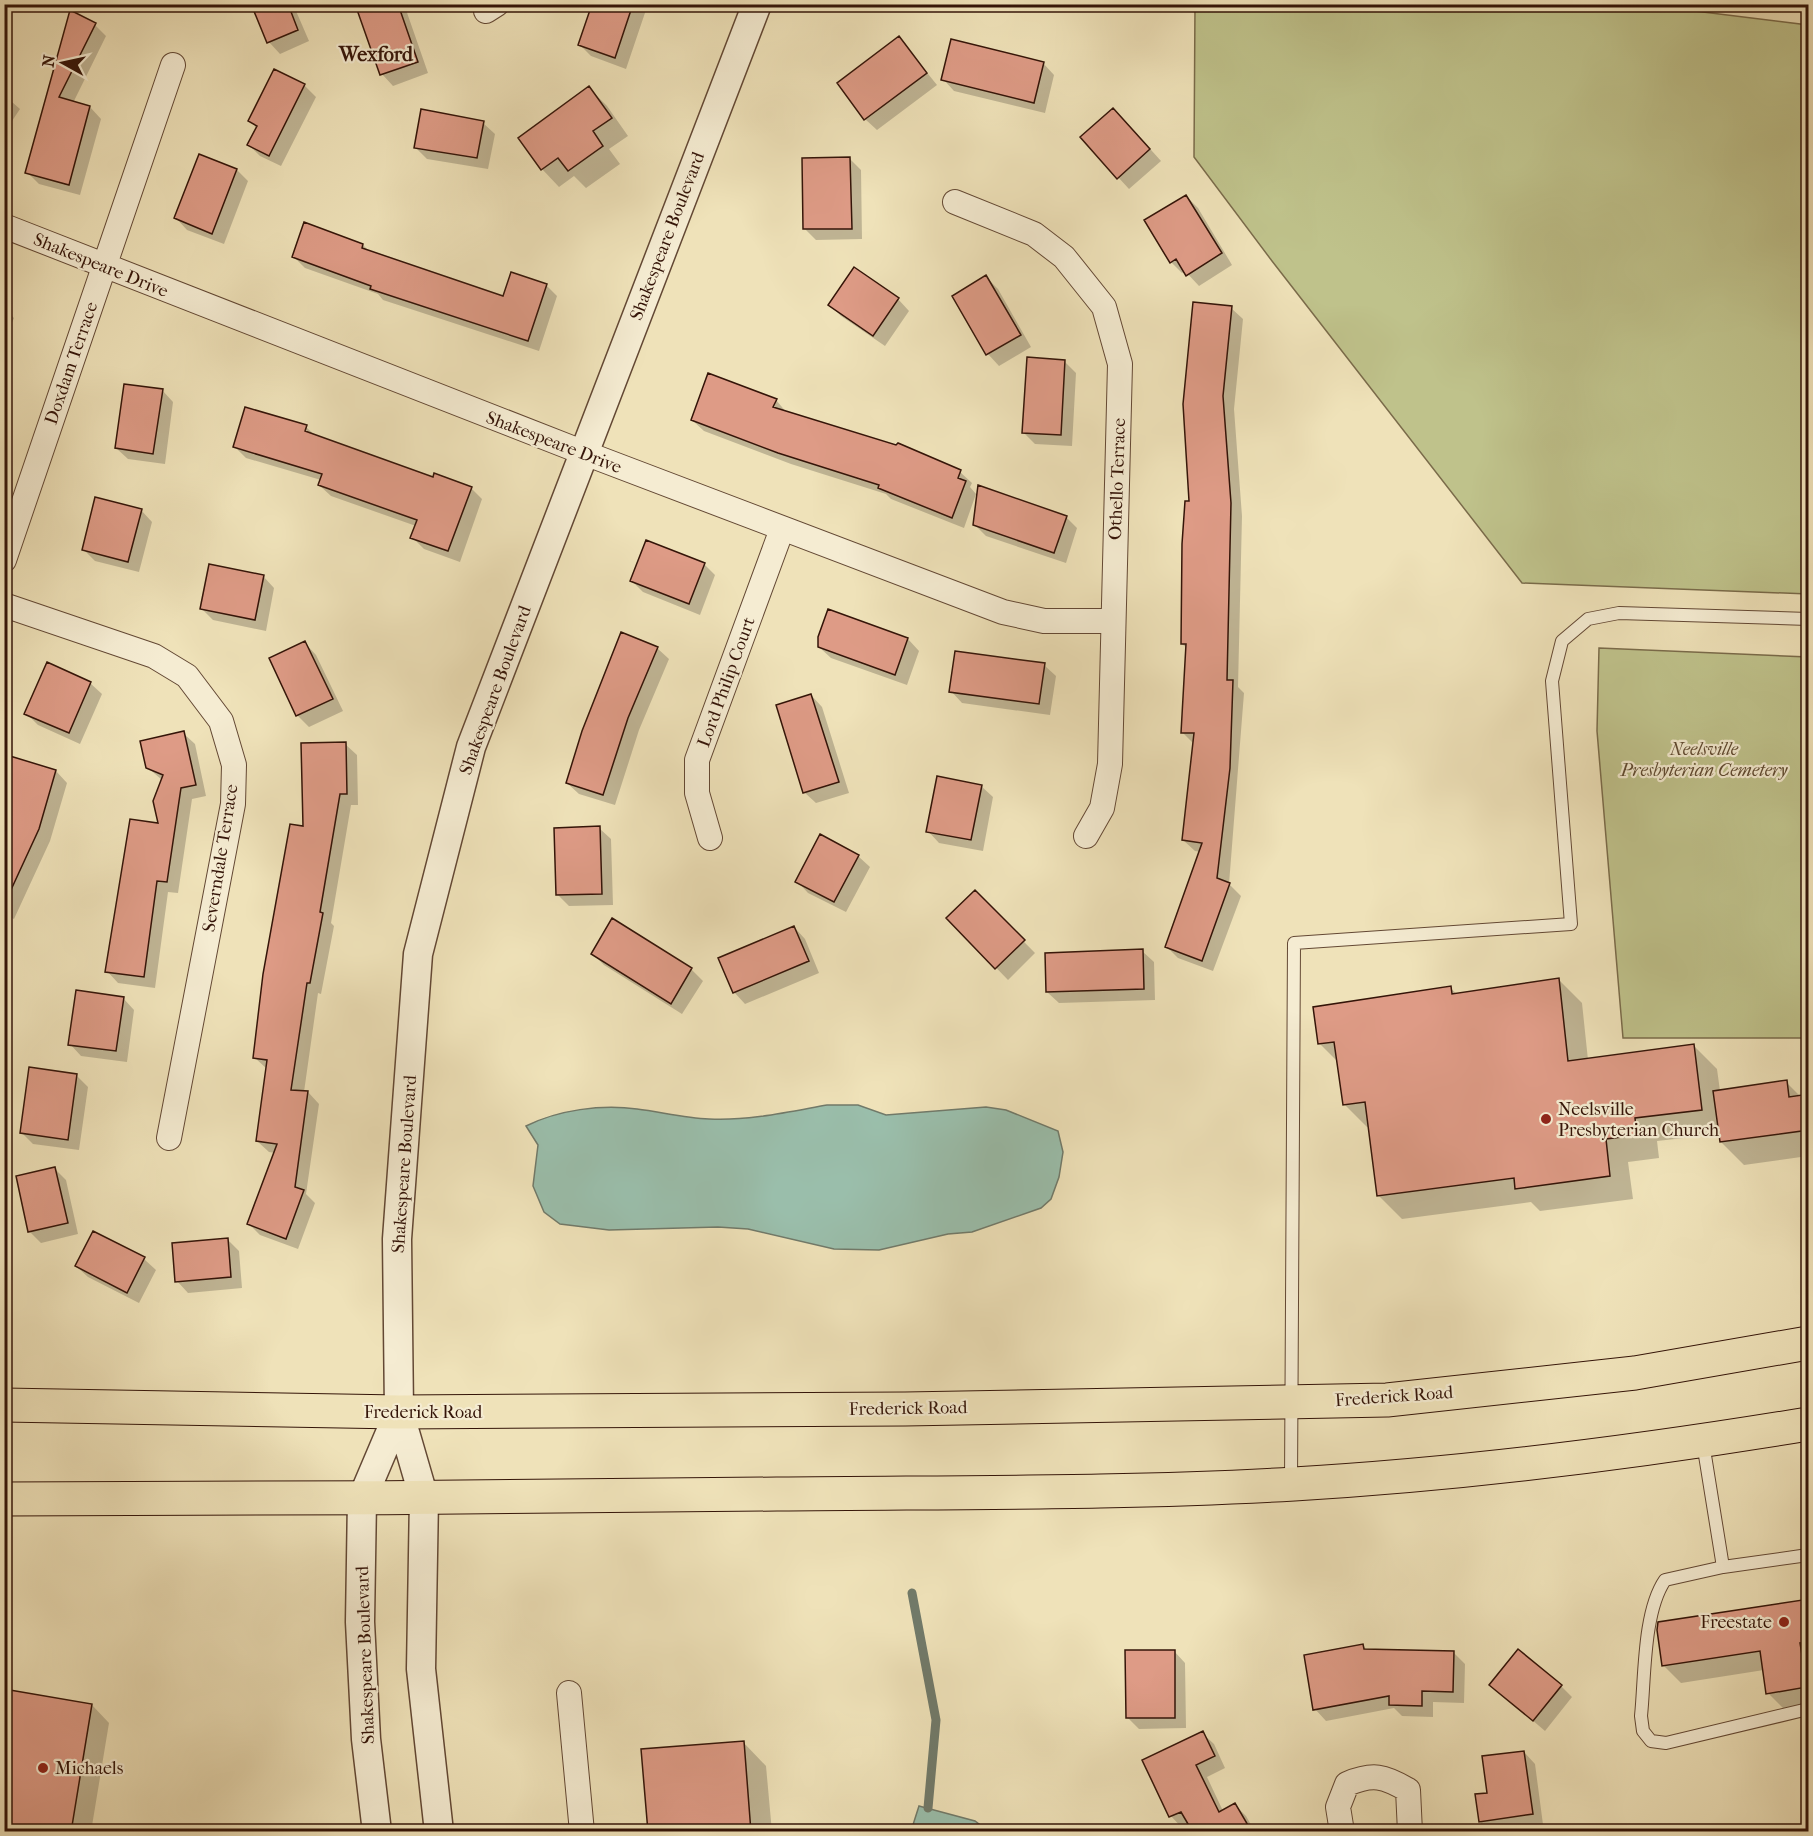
<svg xmlns="http://www.w3.org/2000/svg" width="1813" height="1836" font-family="'IM FELL French Canon',serif">
<style>
.green{fill:#bfc28b;stroke:#7a6b4a;stroke-width:1.5}
.water{fill:#9abeab;stroke:#717a6a;stroke-width:1.5}
.shadow{fill:#0003}
.lines{fill:none;stroke-linecap:round;stroke-linejoin:round}
.stream{stroke:#717a6a;stroke-width:9}
.building{fill:#de9b86;stroke:#341408;stroke-width:1.5}
.service-casing{stroke:#634834;stroke-width:14}
.minor-casing{stroke:#634834;stroke-width:26}
.tertiary-casing{stroke:#634834;stroke-width:31}
.primary-casing{stroke:#341408;stroke-width:35}
.service{stroke:#f5ecd2;stroke-width:12}
.minor{stroke:#f5ecd2;stroke-width:24}
.tertiary{stroke:#f5ecd2;stroke-width:28}
.primary{stroke:#efe2b9;stroke-width:33}
.poi-dot{fill:#8f2418;stroke:#f5ecd2;stroke-width:2}
.labels{text-anchor:middle;stroke-width:4.5;stroke-linejoin:round;paint-order:stroke}
.street-label{font-size:18px;fill:#341408;stroke:#f5ecd2}
.park-label{font-size:18px;font-style:italic;fill:#5e482f;stroke:#f5ecd2}
.poi-label{font-size:18px;fill:#341408;stroke:#f5ecd2;text-anchor:start}
.neighbourhood-label{font-size:20px;font-weight:bold;fill:#341408;stroke:#f5ecd2}
</style>
<rect width="100%" height="100%" fill="#efe2b9"/>
<filter id="stains"><feTurbulence type="fractalNoise" baseFrequency=".00333" numOctaves="4"/><feColorMatrix values="0 0 0 0 .2 0 0 0 0 .09 0 0 0 0 .02 0 0 0 .5 -.17"/></filter>
<radialGradient id="worn" r=".72"><stop offset=".6" stop-color="#630" stop-opacity="0"/><stop offset="1" stop-color="#630" stop-opacity=".3"/></radialGradient>
<path class="green" d="M1638,4L1808,25V594L1522,583L1272,261L1194,157L1195,5Z
M1599,648L1808,657V1038H1623L1597,731Z"/>
<path class="water" d="M827,1105H858L886,1115L986,1107L1006,1110L1058,1131L1063,1152L1059,1177L1051,1199L1041,1208L972,1232L948,1234L879,1250L834,1249L748,1229L718,1227L609,1230L560,1224L544,1212L533,1186L538,1145L526,1126C558,1110 601,1104 637,1109C661,1112 685,1118 709,1119C749,1121 788,1112 827,1105Z
M919,1806L975,1821L988,1831H911Z"/>
<path class="shadow" d="M253,4H293L309,41L280,54L269,42Z
M357,4H404L428,73L393,86L382,74Z
M594,4H648L626,69L591,56L580,45Z
M71,13L95,25L106,36L73,103L90,107L101,119L80,195L39,184L27,172Z
M899,38L937,85L877,130L865,119Z
M1043,63L1054,75L1045,113L954,91L943,79Z
M304,85L316,97L281,166L260,156L249,145L257,129L250,121Z
M589,88L607,106L628,136L609,149L620,164L586,188L574,176L559,187L542,169Z
M4,95L20,109L4,133Z
M1125,121L1161,161L1129,189L1082,138Z
M483,123L495,134L488,169L427,159L415,147Z
M849,158L861,170L862,239L816,240L805,229Z
M237,170L248,181L224,244L187,230L176,218Z
M1186,196L1198,208L1232,265L1199,286L1185,271L1182,273L1171,262Z
M363,245L370,252L504,298L546,285L557,296L539,351L383,300L378,294L305,268L293,256Z
M986,277L998,289L1031,347L999,366L988,354L954,296Z
M898,299L909,311L885,346L841,316L830,305Z
M4,308L14,318L4,341Z
M1231,308L1243,319L1234,409L1242,516L1238,687L1244,693L1229,884L1241,896L1213,971L1178,958L1167,947L1201,852L1195,851L1183,840L1194,744L1182,732L1187,648L1182,644L1191,503Z
M1064,361L1076,373L1072,446L1035,444L1024,433Z
M162,390L173,402L165,464L128,459L116,448Z
M776,400L787,413L960,472L972,483L970,487L976,494L964,528L891,499L886,494L791,464L704,431L692,420Z
M306,427L317,437L433,478L471,488L482,499L460,562L424,549L412,537L416,526L331,496L319,485L321,480L246,458L235,447Z
M141,510L152,522L139,572L95,561L83,549Z
M1066,517L1077,528L1066,563L986,536L974,524Z
M704,564L715,575L700,615L643,592L632,581Z
M263,576L274,588L266,631L213,620L202,609Z
M829,611L908,639L919,651L907,685L831,658L819,647Z
M305,643L316,655L343,711L309,727L298,716L271,659Z
M657,648L669,659L639,730L615,805L579,794L567,783Z
M1044,665L1056,676L1050,715L962,703L951,691Z
M90,683L102,694L80,744L38,725L26,713Z
M811,695L822,707L849,793L816,803L804,792Z
M183,733L195,744L206,796L192,799L178,893L168,892L155,988L118,983L107,971L160,824L162,780L147,767Z
M345,744L357,755L358,805H351L331,923L334,926L321,994L318,993L304,1092H308L319,1104L306,1194L315,1203L298,1249L260,1235L248,1223L275,1153L269,1152L257,1141L267,1069L254,1057L304,828Z
M56,771L67,783L50,841L14,919L4,914V779Z
M981,786L993,797L983,851L939,843L928,831Z
M599,828L611,839L613,905L569,906L558,895Z
M858,856L870,867L846,912L808,893L797,881Z
M975,892L1035,953L1008,980L948,918Z
M613,920L691,969L703,981L682,1014L604,965L593,954Z
M794,927L805,939L819,973L745,1004L734,992Z
M1142,951L1154,962L1155,1000L1059,1003L1047,992Z
M1559,980L1582,1003L1588,1060L1694,1046L1717,1069L1720,1091L1786,1082L1801,1097L1808,1096V1156L1744,1165L1721,1142L1720,1134L1657,1141L1659,1158L1628,1162L1633,1199L1540,1211L1531,1202L1402,1219L1379,1196L1370,1127H1367L1344,1104L1338,1062L1319,1043L1450,988L1457,994Z
M123,998L134,1010L127,1062L81,1056L70,1044Z
M76,1075L88,1087L79,1150L33,1144L21,1132Z
M55,1169L66,1180L78,1234L41,1243L30,1232Z
M93,1233L144,1259L156,1270L139,1303L88,1277L76,1266Z
M228,1240L239,1251L242,1288L188,1293L177,1281Z
M1808,1600V1707L1785,1710L1768,1693L1764,1670L1681,1683L1663,1665Z
M1363,1646L1368,1651L1454,1653L1465,1664L1464,1703L1433,1702V1717L1402,1716L1394,1708L1326,1721L1315,1709Z
M1174,1651L1185,1663L1186,1728L1139,1729L1127,1717Z
M1491,1685L1561,1686L1572,1697L1545,1731Z
M92,1705L109,1723L91,1832H4Z
M1202,1733L1214,1744L1225,1768L1207,1777L1223,1811L1235,1805L1246,1816L1255,1832H1194L1190,1824L1182,1828L1171,1816L1144,1761Z
M743,1742L766,1766L772,1832H649Z
M1524,1752L1535,1764L1544,1832H1482L1477,1796L1488,1794Z"/>
<g class="lines">
<path class="stream" d="M912,1593L936,1720L928,1808"/>
</g>
<path class="building" d="M251,4H288L298,30L267,43Z
M355,4H398L418,62L380,75Z
M592,4H633L615,58L578,45Z
M70,10L96,23L59,97L90,106L69,185L25,173Z
M899,36L927,73L864,120L837,83Z
M951,39L1044,62L1034,103L941,80Z
M274,69L305,84L269,156L247,145L257,126L248,121Z
M589,86L612,118L593,131L603,146L568,171L558,158L541,170L518,138Z
M1113,108L1150,149L1117,179L1080,137Z
M421,109L484,121L477,158L414,148Z
M199,154L237,169L212,234L174,218Z
M850,157L852,229H803L802,158Z
M1186,195L1222,253L1186,276L1176,259L1170,263L1144,220Z
M304,222L363,244L362,248L503,296L511,272L547,284L528,341L370,289L371,286L292,257Z
M854,267L899,298L873,336L828,305Z
M986,275L1021,335L986,355L952,296Z
M1193,302L1232,306L1223,396L1231,503L1227,680H1233L1230,768L1217,878L1230,883L1202,961L1165,947L1202,843L1182,840L1194,733H1181L1186,644H1181L1182,544L1185,501H1189L1183,404Z
M1027,357L1065,360L1061,435L1022,433Z
M708,373L777,399L773,407L896,445L898,443L961,470L958,478L966,481L952,518L878,488L879,485L778,453L691,420Z
M124,384L163,389L153,454L115,448Z
M245,407L307,425L305,431L433,477L434,473L472,487L448,551L410,538L417,520L318,485L322,474L233,447Z
M978,485L1067,516L1054,553L973,525Z
M95,497L142,509L128,562L82,550Z
M646,540L705,563L689,604L630,581Z
M209,564L264,575L255,620L200,609Z
M828,609L908,638L895,675L818,647V637Z
M621,632L658,647L628,718L603,795L566,783L582,731Z
M305,641L333,699L296,716L269,658Z
M955,651L1045,663L1039,704L949,692Z
M47,662L91,682L69,733L24,714Z
M811,694L839,782L803,793L776,705Z
M184,731L196,785L181,788L167,882L157,881L144,977L105,972L130,819L158,823L153,801L163,775L146,768L140,741Z
M346,742L347,794H340L320,912L323,913L310,983H307L291,1090L308,1091L295,1187L304,1190L286,1239L247,1224L277,1144L256,1141L267,1060L253,1058L263,974L290,824L303,826L301,743Z
M10,756L56,770L39,829L4,905V774Z
M937,776L982,785L971,840L926,832Z
M600,826L602,894L556,895L554,828Z
M820,834L859,855L834,902L795,882Z
M975,890L1025,940L995,969L946,918Z
M612,918L692,968L671,1004L591,954Z
M794,926L809,961L733,993L718,958Z
M1143,949L1144,989L1046,992L1045,953Z
M1559,978L1568,1061L1694,1044L1702,1110L1635,1118L1637,1135L1606,1139L1610,1176L1515,1189L1514,1178L1377,1196L1365,1102L1343,1105L1334,1042L1318,1044L1313,1007L1451,986L1452,994Z
M76,990L124,997L116,1051L68,1045Z
M29,1067L77,1074L68,1140L20,1133Z
M1787,1080L1789,1097L1809,1094V1130L1720,1142L1713,1091Z
M55,1167L68,1223L28,1232L16,1176Z
M93,1231L145,1257L127,1293L75,1266Z
M228,1238L231,1277L175,1282L172,1243Z
M1809,1599V1642L1800,1643L1807,1687L1766,1694L1760,1651L1662,1666L1657,1630L1658,1622Z
M1363,1644L1364,1649L1454,1651L1453,1692L1422,1691V1706L1389,1705V1696L1313,1710L1304,1655Z
M1518,1649L1562,1685L1533,1721L1489,1685Z
M1125,1650H1175V1718H1126Z
M4,1689L92,1704L71,1832H4Z
M1203,1731L1215,1756L1196,1765L1219,1812L1235,1803L1252,1832H1186L1191,1829L1181,1812L1169,1817L1142,1760Z
M744,1741L751,1832H648L641,1749Z
M1524,1751L1533,1814L1479,1822L1475,1794L1487,1793L1482,1756Z"/>
<g class="lines">
<defs>
<path id="service" d="M1703,1443L1723,1567L1665,1580C1643,1612 1645,1678 1641,1716L1643,1731L1651,1741L1666,1743L1808,1709
M1291,1482L1294,943L1571,924L1552,681L1562,641L1588,619L1619,613L1808,619
M1723,1567L1808,1555"/>
<path id="minor" d="M486,11L497,4
M955,202L1034,234L1064,257L1104,307L1120,364L1110,764L1102,808L1086,836
M4,226L582,452L1003,612L1044,621H1113
M4,560L173,65
M4,605L154,656L187,676L221,721L234,765L233,804L169,1138
M710,838L697,793V760L782,529
M569,1693L582,1832
M1342,1832L1338,1807L1347,1784C1373,1773 1384,1776 1408,1790L1410,1832"/>
<path id="tertiary" d="M377,1832L366,1739L360,1622L362,1499L399,1412
M439,1832L421,1669L424,1498L399,1412L397,1239L418,954L471,747L757,4"/>
<path id="primary" d="M4,1405L399,1412L905,1409L1387,1400L1635,1373L1808,1343
M4,1499C262,1499 519,1497 777,1494C949,1492 1122,1494 1294,1484C1467,1474 1638,1452 1808,1424"/>
</defs>
<use href="#service" class="service-casing"/>
<use href="#minor" class="minor-casing"/>
<use href="#tertiary" class="tertiary-casing"/>
<use href="#primary" class="primary-casing"/>
<use href="#service" class="service"/>
<use href="#minor" class="minor"/>
<use href="#tertiary" class="tertiary"/>
<use href="#primary" class="primary"/>
</g>
<g class="poi-dot">
<circle cx="1546" cy="1119" r="6"/>
<circle cx="1784" cy="1622" r="6"/>
<circle cx="43" cy="1768" r="6"/>
</g>
<g class="labels">
<g class="street-label">
<text transform="translate(667 236) rotate(-69)" y="6">Shakespeare Boulevard</text>
<text transform="translate(101 265) rotate(22)" y="6">Shakespeare Drive</text>
<text transform="translate(71 363) rotate(-71)" y="6">Doxdam Terrace</text>
<text transform="translate(554 442) rotate(21)" y="6">Shakespeare Drive</text>
<text transform="translate(1117 479) rotate(-88)" y="6">Othello Terrace</text>
<text transform="translate(726 682) rotate(-70)" y="6">Lord Philip Court</text>
<text transform="translate(495 690) rotate(-70)" y="6">Shakespeare Boulevard</text>
<text transform="translate(220 858) rotate(-81)" y="6">Severndale Terrace</text>
<text transform="translate(404 1164) rotate(-86)" y="6">Shakespeare Boulevard</text>
<text transform="translate(1394 1396) rotate(-4)" y="6">Frederick Road</text>
<text transform="translate(908 1408) rotate(-1)" y="6">Frederick Road</text>
<text x="423" y="1418">Frederick Road</text>
<text transform="translate(365 1655) rotate(-92)" y="6">Shakespeare Boulevard</text>
</g>
<g class="park-label">
<text x="1704" y="755">Neelsville<tspan x="1704" dy="21">Presbyterian Cemetery</tspan></text>
</g>
<g class="poi-label">
<text x="1558" y="1115">Neelsville<tspan x="1558" dy="21">Presbyterian Church</tspan></text>
<text x="1772" y="1628" text-anchor="end">Freestate</text>
<text x="55" y="1774">Michaels</text>
</g>
<g class="neighbourhood-label">
<text x="376" y="61">Wexford</text>
</g>
</g>
<rect width="1813" height="1836" fill="none" stroke="#efe2b9" stroke-width="24"/>
<rect x="6" y="6" width="1801" height="1824" fill="none" stroke="#341408" stroke-width="3"/>
<rect x="12" y="12" width="1789" height="1812" fill="none" stroke="#341408" stroke-width="1.5"/>
<g transform="translate(63 63) rotate(278)" stroke="#f5ecd2" stroke-width="4.5" paint-order="stroke">
<path d="M0-4.5L10 22L0 15L-10 22Z" fill="#341408"/>
<text y="-9" font-size="16" font-weight="bold" text-anchor="middle" fill="#341408">N</text>
</g>
<rect width="100%" height="100%" filter="url(#stains)"/>
<rect width="100%" height="100%" fill="url(#worn)"/>
</svg>
